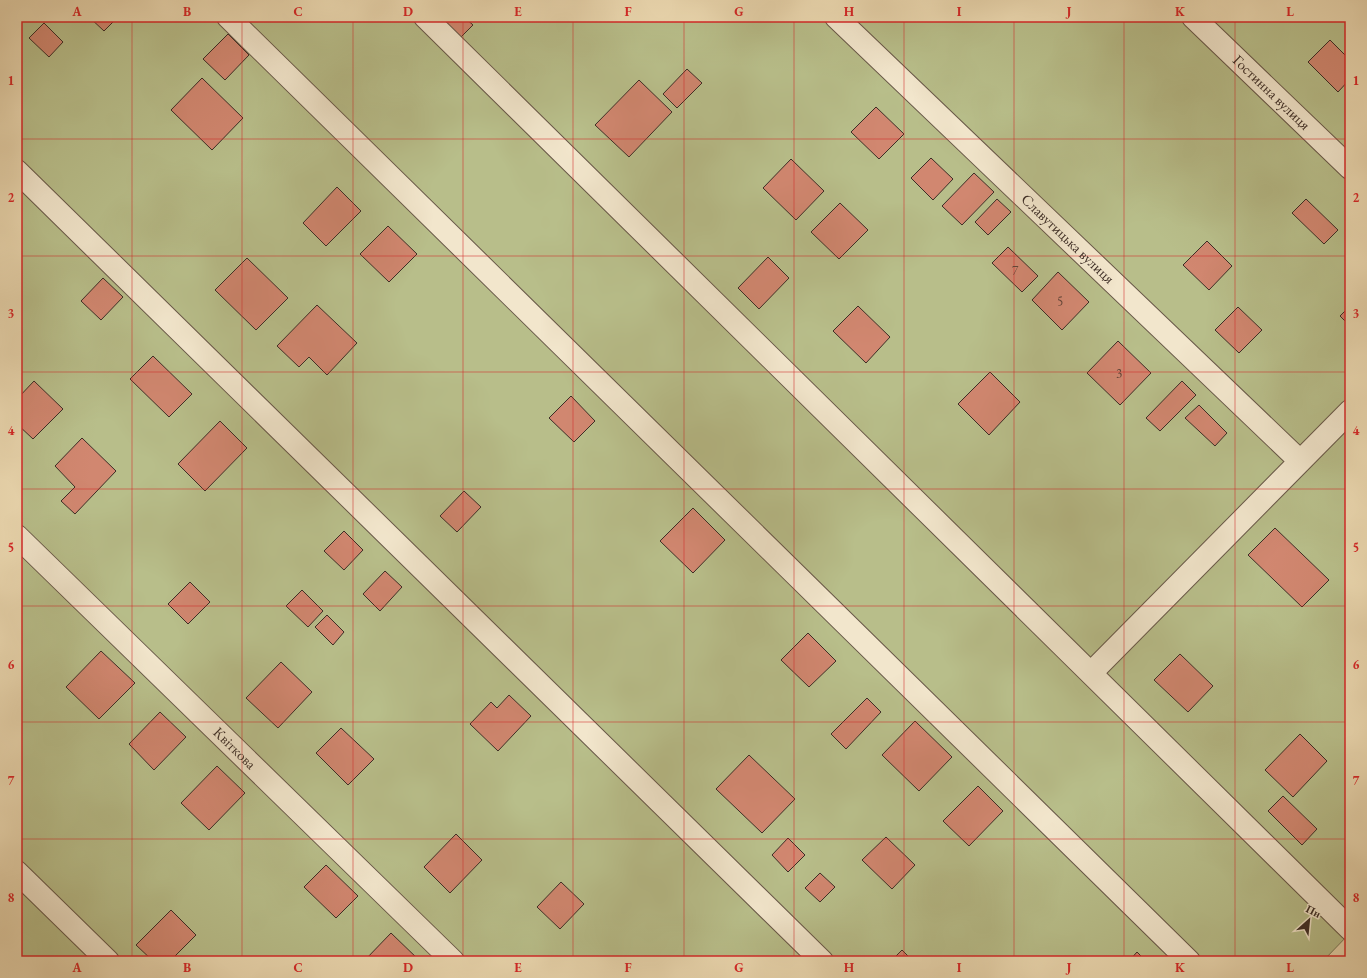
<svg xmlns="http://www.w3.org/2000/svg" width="1367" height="978" font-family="'EB Garamond',serif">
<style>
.green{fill:#b8be8a;stroke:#7a7658}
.building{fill:#d18770;stroke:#3c2d26}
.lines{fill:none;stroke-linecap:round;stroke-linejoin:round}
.street-casing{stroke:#685848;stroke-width:24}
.street{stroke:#f2e6cc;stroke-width:22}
.grid{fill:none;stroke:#d62828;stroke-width:1;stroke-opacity:0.55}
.labels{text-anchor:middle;stroke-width:3;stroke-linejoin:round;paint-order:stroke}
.number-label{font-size:13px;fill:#614438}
.street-label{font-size:15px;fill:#3c2d26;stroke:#f2e6cc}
.neatline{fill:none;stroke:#d62828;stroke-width:1.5}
.grid-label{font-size:13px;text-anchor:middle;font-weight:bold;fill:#d62828}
</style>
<rect width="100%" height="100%" fill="#ebd8b0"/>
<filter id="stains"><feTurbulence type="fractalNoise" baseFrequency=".005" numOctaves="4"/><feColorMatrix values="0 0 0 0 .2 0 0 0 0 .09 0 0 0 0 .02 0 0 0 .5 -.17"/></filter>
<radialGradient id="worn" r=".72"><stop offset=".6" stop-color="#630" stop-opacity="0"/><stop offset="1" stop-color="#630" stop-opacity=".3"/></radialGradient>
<path class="green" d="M17,17H1350V933L1323,961H17Z"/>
<path class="building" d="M89,17H118L104,31Z
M436,17H464L473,25L459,39Z
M44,23L63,42L49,57L29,38Z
M228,34L249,55L225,80L203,59Z
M1330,40L1350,60V79L1338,92L1308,62Z
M687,69L702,83L677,108L663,94Z
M202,78L243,118L212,150L171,110Z
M639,80L672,112L629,157L595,125Z
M876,107L904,134L879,159L851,132Z
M931,158L953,179L933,200L911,178Z
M791,159L824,191L796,220L763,188Z
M974,173L994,192L962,225L942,206Z
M337,187L361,211L326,246L303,223Z
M997,199L1011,212L988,235L975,222Z
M1306,199L1338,230L1324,244L1292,213Z
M840,203L868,230L839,259L811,232Z
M388,226L417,254L389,282L360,254Z
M1207,241L1232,266L1209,290L1183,265Z
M1008,247L1038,276L1022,292L992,263Z
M768,257L789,278L759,309L738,288Z
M247,258L288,298L256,330L215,290Z
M1058,272L1089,302L1062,330L1032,300Z
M103,278L123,297L101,320L81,301Z
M317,305L357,343L327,375L309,357L299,367L277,346Z
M858,306L890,337L866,363L833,331Z
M1350,306V326L1340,316Z
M1238,307L1262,330L1239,353L1215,330Z
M1118,341L1151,373L1120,405L1087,373Z
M153,356L192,394L169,417L130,379Z
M990,372L1020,402L989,435L958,404Z
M34,381L63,409L33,439L17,424V399Z
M1182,381L1196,395L1160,431L1146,418Z
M571,396L595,421L574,442L549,418Z
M1199,405L1227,433L1215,446L1185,418Z
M220,421L247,448L205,491L178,464Z
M82,438L116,471L75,514L61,501L75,487L55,466Z
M464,491L481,507L457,532L440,516Z
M693,508L725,540L693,573L660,541Z
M1275,528L1329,580L1302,607L1248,555Z
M344,531L363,550L344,570L324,551Z
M385,571L402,587L380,611L363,594Z
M190,582L210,602L188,624L168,604Z
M302,590L323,611L308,627L286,606Z
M327,615L344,632L333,645L315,627Z
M808,633L836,661L809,687L781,660Z
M101,651L135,683L99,719L66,687Z
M1180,654L1213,686L1188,712L1154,680Z
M281,662L312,692L278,728L246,698Z
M509,695L531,716L498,751L470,724L491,702L497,708Z
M867,698L881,712L846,749L831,734Z
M160,712L186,737L154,770L129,744Z
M915,721L952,757L919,791L882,755Z
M341,728L374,759L348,785L316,753Z
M1300,734L1327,761L1293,797L1265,770Z
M749,755L795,799L762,833L716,789Z
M217,766L245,793L209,830L181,803Z
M978,786L1003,811L969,846L943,821Z
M1283,796L1317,829L1302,845L1268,811Z
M456,834L482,860L450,893L424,867Z
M886,837L915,865L892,889L862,860Z
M788,838L805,855L788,872L772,855Z
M326,865L358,896L336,918L304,887Z
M820,873L835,887L820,902L805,888Z
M561,882L584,904L560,929L537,907Z
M171,910L196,935L170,961H153L136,945Z
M391,933L420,961H364Z
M902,950L913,961H891Z
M1137,952L1146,961H1129Z"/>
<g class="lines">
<defs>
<g id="street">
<path d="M228,17L1189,961"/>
<path d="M425,17L1350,929"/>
<path id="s1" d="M836,17L1300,461"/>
<path id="s2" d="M1193,17L1350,168"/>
<path d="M17,171L822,961"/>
<path id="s3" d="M17,536L453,961"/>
<path d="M1091,673L1350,411"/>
<path d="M17,872L108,961"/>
</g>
</defs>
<use href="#street" class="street-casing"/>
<use href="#street" class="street"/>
</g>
<path class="grid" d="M132,17V961M242,17V961M353,17V961M463,17V961M573,17V961M684,17V961M794,17V961M904,17V961M1014,17V961M1124,17V961M1235,17V961M17,139H1350M17,256H1350M17,372H1350M17,489H1350M17,606H1350M17,722H1350M17,839H1350"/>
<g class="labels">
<g class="number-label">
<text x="1015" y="275">7</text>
<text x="1060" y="306">5</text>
<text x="1119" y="378">3</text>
</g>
<g class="street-label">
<text dy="5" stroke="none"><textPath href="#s2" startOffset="109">Гостинна вулиця</textPath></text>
<text dy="5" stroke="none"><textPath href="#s1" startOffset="321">Славутицька вулиця</textPath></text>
<text dy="5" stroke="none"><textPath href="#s3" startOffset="304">Квіткова</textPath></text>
</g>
</g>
<rect width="1367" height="978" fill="none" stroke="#ebd8b0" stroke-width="44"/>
<g transform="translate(1309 920) rotate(27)" stroke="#f2e6cc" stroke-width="3" paint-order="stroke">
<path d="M0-3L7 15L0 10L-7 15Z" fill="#3c2d26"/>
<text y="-6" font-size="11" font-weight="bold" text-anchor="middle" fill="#3c2d26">Пн</text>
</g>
<rect x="22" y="22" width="1323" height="934" class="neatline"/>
<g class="grid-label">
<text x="77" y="16">A</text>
<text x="187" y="16">B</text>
<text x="298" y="16">C</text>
<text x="408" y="16">D</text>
<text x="518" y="16">E</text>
<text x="628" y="16">F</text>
<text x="739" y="16">G</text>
<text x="849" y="16">H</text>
<text x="959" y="16">I</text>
<text x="1069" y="16">J</text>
<text x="1180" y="16">K</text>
<text x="1290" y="16">L</text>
<text x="11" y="85">1</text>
<text x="1356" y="85">1</text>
<text x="11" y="202">2</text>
<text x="1356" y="202">2</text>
<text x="11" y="318">3</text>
<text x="1356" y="318">3</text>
<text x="11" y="435">4</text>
<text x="1356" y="435">4</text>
<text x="11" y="552">5</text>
<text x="1356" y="552">5</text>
<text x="11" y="669">6</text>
<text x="1356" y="669">6</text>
<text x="11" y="785">7</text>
<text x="1356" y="785">7</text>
<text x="11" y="902">8</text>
<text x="1356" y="902">8</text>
<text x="77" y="972">A</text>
<text x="187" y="972">B</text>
<text x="298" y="972">C</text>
<text x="408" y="972">D</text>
<text x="518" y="972">E</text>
<text x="628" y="972">F</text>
<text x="739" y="972">G</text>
<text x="849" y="972">H</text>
<text x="959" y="972">I</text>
<text x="1069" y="972">J</text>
<text x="1180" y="972">K</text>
<text x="1290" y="972">L</text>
</g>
<rect width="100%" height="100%" filter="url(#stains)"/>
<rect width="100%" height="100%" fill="url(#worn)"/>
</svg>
